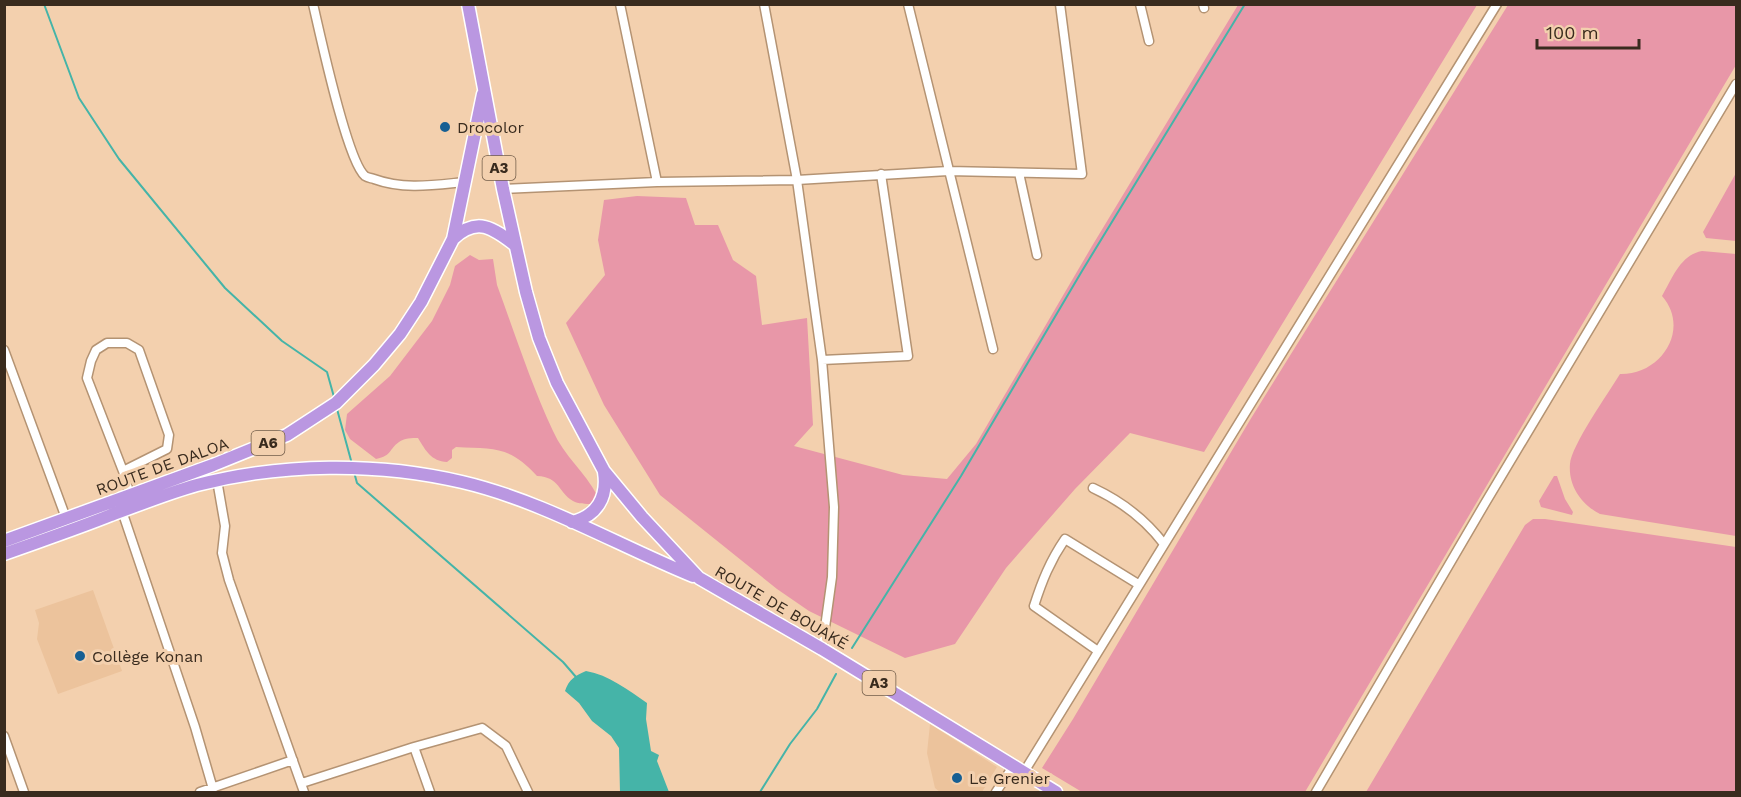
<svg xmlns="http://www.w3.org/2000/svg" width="1741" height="797" font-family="'Work Sans',sans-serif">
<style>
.built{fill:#ecc39c}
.green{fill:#e897a8}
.water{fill:#45b4a8}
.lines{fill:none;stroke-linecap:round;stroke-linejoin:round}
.stream{stroke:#45b4a8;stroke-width:2}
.minor-casing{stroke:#b49373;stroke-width:11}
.highway-casing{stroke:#fff;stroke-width:15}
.minor{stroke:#fff;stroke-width:8}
.highway{stroke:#ba97e1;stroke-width:12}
.poi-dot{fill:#175f93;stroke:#f3d0ae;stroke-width:2}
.labels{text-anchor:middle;stroke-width:6;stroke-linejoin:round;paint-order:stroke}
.shield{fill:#f3d0ae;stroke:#715c49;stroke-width:1.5}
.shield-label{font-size:15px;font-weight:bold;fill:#392b1e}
.poi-label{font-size:16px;fill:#392b1e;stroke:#f3d0ae;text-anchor:start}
.street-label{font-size:16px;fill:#392b1e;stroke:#f3d0ae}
</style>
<rect width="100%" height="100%" fill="#f3d0ae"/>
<path class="built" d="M93,590L122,671L58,694L37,639L39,623L35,610Z
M930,724L997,767L982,792H940L935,788L927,753Z"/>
<path class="green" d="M1238,5H1477L1204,452L1130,433L1075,489L1006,568L955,644L905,658L809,611L777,589L660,495L604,405L566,323L605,275L598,240L604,200L637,196L686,198L695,225H718L733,260L756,276L762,325L807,318L813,425L794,446L903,475L947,479L976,444L1092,246Z
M1508,5H1736V65L1305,792H1082L1042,768L1073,719L1250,420Z
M1736,173V241L1706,238L1703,232Z
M1702,251L1736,254V536L1600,514C1582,505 1568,486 1570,464C1571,446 1609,392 1620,374C1661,375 1691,329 1662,296C1672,279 1680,255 1702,251Z
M470,255L479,260L493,259L497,285C515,334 531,384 553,431C564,456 585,472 597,495L592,504C586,504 578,504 573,501C558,492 560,477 537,476C510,446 495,449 456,447L452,450V458L447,462C431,461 426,451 418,438C412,438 404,438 399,442C388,450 393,455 376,459L350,439L345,430L347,414L390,376L432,321L450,285L455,266Z
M1554,476H1557L1565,499L1573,512L1572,515L1541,507L1539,501Z
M1533,519H1545L1736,547V792H1366L1525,525Z"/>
<path class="water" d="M586,671C609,675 628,690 647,703L646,719L651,751L659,755L657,761L669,792H620L619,748L611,736L592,721L579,703L565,691C569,679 575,676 586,671Z"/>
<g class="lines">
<path class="stream" d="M44,4L79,98L119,159L225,288L282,341L327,372L334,397
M337,409L352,464
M354,472L357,483L563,662L576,677
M852,648L961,476L1082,271L1245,4
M760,792L790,744L817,709L836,674"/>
<defs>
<path id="minor" d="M313,4C320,34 347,161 365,176C368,178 371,178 374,179C404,190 434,185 465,182
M620,4L657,182L797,180L948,171L1082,174L1060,4
M764,4L797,180L822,360L834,507L832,577L822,649
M908,4L993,349
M1140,4L1149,41
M1203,4L1204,8
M1019,173L1037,255
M503,189L657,182
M4,350L66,518
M822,360L908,356L881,174
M123,471L87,378L91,361L96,350L107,343H127L139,350L169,435L167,449L123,471L130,495
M217,480L225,526L222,553L229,580L304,792
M1093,488C1121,501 1145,519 1164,544
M122,511L195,727L213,789
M1098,651L1034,606C1042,581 1050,561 1065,539L1138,584
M4,736L24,792
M414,747L430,792
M1024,772L1497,4
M302,783L414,747L482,728L506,746L528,792
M200,792L293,760
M996,792L1014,765
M1316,792L1484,505L1736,84"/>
<path id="highway" d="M468,4L503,189L526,292L539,338L557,383L604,471L642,517L699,578L822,649L1056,792
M453,239C477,216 493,228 515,245
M572,522C597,516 608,497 604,472
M4,541L213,465L287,435L336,403L374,365L400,334L421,302L453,239L483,94
M4,554C40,541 76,529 111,515C139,505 168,493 197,485C282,463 377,462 462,482C543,501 617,545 693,576"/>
</defs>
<use href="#minor" class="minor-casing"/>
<use href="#highway" class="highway-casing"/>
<use href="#minor" class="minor"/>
<use href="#highway" class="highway"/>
</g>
<g class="poi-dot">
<circle cx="445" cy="127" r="6"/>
<circle cx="80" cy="656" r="6"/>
<circle cx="957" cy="778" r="6"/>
</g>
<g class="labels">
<g class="shield">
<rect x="482.5" y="156" width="33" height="24" rx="4.5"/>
<rect x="251.5" y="431" width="33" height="24" rx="4.5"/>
<rect x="862.5" y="671" width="33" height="24" rx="4.5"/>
</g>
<g class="shield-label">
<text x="499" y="173">A3</text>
<text x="268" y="448">A6</text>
<text x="879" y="688">A3</text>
</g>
<g class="poi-label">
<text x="457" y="133">Drocolor</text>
<text x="92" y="662">Collège Konan</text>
<text x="969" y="784">Le Grenier</text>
</g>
<g class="street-label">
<text transform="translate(162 466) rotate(-20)" y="6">ROUTE DE DALOA</text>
<text transform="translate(782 607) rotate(30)" y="6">ROUTE DE BOUAKÉ</text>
</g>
</g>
<rect width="1741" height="797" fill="none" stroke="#392b1e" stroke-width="12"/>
<path d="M1537 39v9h102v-9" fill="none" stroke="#392b1e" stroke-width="3"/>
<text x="1546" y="39" font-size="18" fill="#392b1e" stroke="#f3d0ae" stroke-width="4.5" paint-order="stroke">100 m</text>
</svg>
